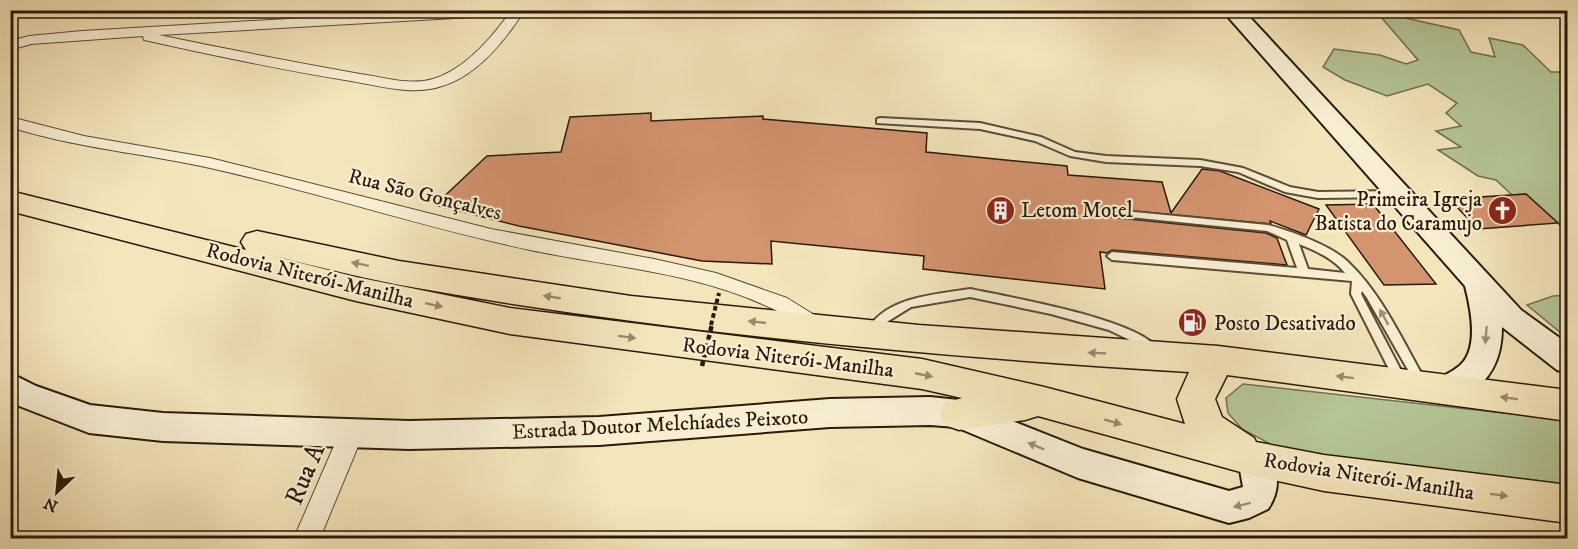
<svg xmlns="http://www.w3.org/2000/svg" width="1578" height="549" font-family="'IM FELL DW Pica',serif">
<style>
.green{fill:#b5c696;stroke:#6f7050;stroke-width:1.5}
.building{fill:#d49470;stroke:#29190b;stroke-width:1.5}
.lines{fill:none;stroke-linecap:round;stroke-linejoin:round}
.lane-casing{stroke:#5c4c37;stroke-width:4}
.street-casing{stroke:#5c4c37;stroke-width:2}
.secondary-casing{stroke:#29190b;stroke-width:4}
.highway-casing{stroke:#29190b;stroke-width:3}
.lane{fill:#f8efd3;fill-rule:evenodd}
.street{fill:#f8efd3;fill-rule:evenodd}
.secondary{fill:#f8efd3;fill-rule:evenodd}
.highway{fill:#f4e6bb;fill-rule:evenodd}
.path-bridge-far1{stroke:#29190b;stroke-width:4;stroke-dasharray:4.5 3;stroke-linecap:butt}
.path-bridge{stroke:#29190b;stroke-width:4.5;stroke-dasharray:5 4;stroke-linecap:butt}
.oneway{fill:#998a6c}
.oneway2{fill:#9b8f79}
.labels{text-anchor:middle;stroke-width:4.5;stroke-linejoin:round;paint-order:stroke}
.street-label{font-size:21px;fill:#29190b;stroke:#f8efd3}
.poi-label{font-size:21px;fill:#29190b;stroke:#f8efd3;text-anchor:start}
.near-street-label{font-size:26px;fill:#29190b;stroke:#f8efd3}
</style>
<rect width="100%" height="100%" fill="#f4e6bb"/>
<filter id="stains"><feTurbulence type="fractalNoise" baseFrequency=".00333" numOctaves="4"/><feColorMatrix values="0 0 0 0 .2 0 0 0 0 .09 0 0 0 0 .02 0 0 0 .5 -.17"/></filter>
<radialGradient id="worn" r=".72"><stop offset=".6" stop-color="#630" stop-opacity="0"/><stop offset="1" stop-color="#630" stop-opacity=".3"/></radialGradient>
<path class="green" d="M1392,15L1459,30L1471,52L1495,57L1489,38L1523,45L1551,72H1567V232L1526,194L1512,195L1496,180L1478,176L1438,150L1461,147L1436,131L1461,126L1446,113L1457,103L1428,84L1387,96L1345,80L1323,67L1334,49L1380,55L1406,64L1418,60L1381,17Z
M1567,295H1568L1567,338L1527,305L1553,296Z
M1243,384L1567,420V484L1329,457L1276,447L1242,429L1228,413L1226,398Z"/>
<path class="building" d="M651,113V121L763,116V119L927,133L926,152L1067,166L1068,175L1162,182L1171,213L1202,169L1220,171L1319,209L1306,235L1270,221L1271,224L1089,207L1086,211L1090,215L1266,233L1277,238L1287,265L1112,250L1107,253L1100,252L1105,289L923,269L924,256L771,241L772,264L702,261L519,226L435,205L487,156L561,152L570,117Z
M1526,194L1558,223L1478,229L1449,199Z
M1373,204L1436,284L1384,285L1326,205Z"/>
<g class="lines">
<defs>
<path id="lane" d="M880,118L980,123L1041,137L1075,152L1106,156L1200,160L1243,168L1290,187L1318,192L1397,191L1402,194L1397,197L1318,198L1285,192L1238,172L1200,166L1106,162L1070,156L1035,141L980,129L877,123V119Z
M1093,208L1268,225C1290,231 1330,245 1347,261C1381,293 1401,338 1424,378L1426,381L1424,384L1420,386L1416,384L1367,298L1362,291L1361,294L1406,380L1404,383L1400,385L1396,383L1351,294L1352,281L1112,260L1107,256L1112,252L1297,268L1287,240L1267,231L1090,213L1088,211L1090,209ZM1299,244C1316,251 1333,258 1345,273L1308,269Z
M970,289C1008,297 1138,319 1158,349L1156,352L1152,353L1138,344L1109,330L1051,314L970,297L911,307L882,325L876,334H868L866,331C887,296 934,295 970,289Z"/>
<path id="street" d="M440,10H527L522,14C503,43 476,76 442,86C412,96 381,86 351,81C283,70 216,56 149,41L144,40L143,36L31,44L10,50V41L29,36L82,31ZM508,15C490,40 463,70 433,79C410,86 383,77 360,74C293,62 226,49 159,35Z
M10,117L84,136L210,158L491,229L654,259L716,273L787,298L824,321L827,326L824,331L817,334L810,331C797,324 785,314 771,308C695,272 611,267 530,250C422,227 317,192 210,168C143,153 76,148 10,127Z
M352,422L360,425L364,432L320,538H294L340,432L344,425Z"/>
<path id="secondary" d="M1222,10H1243L1521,310L1568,344V373L1557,370L1502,327C1502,357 1492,381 1465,395C1453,401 1446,403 1434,399L1429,390C1435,377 1447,376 1458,367C1480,351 1471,309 1465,286Z
M10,373L36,386L90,405L163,413L409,421L599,417L830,399L930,397L959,400L1083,449L1229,491L1243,487L1238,459L1243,449L1255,444L1267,449C1278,470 1282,488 1268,509L1249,518L1229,523L1078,478L956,427L930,425L830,427L599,445L409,449L163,441L89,433L14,404L10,402Z"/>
<path id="highway" d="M10,191L246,250L241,242L246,234L257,231L399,261L631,296L919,325L1218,346L1568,390V421L1227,375L1215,399L1222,417L1254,438L1256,442L1324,455L1568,485V523L1324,491L1255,476L1038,416L1025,420L959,430L945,425L940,414L945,403L962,398L922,389L510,334L356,301L10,211ZM273,256C316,266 358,277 400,285C660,332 925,356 1189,372L1177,399L1185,424L1044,387L922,359L510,308L356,277Z"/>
</defs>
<use href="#lane" class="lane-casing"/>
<use href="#street" class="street-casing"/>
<use href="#secondary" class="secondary-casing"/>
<use href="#highway" class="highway-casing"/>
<use href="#lane" class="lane"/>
<use href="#street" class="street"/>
<use href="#secondary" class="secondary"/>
<use href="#highway" class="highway"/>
<path class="path-bridge-far1" d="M711,325L719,293"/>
<path class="path-bridge" d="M702,366L712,324"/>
</g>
<defs><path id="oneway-solid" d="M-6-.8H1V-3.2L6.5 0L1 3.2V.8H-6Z" transform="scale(1.5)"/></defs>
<g class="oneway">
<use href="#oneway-solid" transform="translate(360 264) rotate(-168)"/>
<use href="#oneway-solid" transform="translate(552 297) rotate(-171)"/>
<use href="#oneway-solid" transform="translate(434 305) rotate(12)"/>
<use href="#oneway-solid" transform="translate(757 322) rotate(-174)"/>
<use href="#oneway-solid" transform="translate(627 337) rotate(7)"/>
<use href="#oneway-solid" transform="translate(1097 353) rotate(-177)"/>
<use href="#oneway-solid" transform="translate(924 375) rotate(11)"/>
<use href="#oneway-solid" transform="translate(1345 377) rotate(-173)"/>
<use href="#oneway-solid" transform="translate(1509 398) rotate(-173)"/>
<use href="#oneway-solid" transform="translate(1113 422) rotate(16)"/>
<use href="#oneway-solid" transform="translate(1499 495) rotate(7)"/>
</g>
<g class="oneway2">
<use href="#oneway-solid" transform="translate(1384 317) rotate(-119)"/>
<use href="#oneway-solid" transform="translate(1486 335) rotate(94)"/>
<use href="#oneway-solid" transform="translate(1036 446) rotate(-157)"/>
<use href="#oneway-solid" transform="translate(1242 505) rotate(166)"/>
</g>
<defs>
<symbol id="building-disc" viewBox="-11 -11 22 22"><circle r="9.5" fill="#8f2418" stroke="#f8efd3"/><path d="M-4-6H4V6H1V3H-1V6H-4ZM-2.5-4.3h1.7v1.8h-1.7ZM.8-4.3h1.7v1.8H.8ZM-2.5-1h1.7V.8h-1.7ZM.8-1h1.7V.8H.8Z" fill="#fff"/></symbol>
<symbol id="church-disc" viewBox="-11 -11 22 22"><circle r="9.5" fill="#8f2418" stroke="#f8efd3"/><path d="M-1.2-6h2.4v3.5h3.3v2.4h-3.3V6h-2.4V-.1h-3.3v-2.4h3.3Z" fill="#fff"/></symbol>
<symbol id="fuel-disc" viewBox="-11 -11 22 22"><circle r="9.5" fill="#8f2418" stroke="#f8efd3"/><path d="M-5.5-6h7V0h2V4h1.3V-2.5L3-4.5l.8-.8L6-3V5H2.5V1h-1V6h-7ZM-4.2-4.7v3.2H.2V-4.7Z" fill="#fff"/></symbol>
</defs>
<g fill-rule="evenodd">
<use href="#building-disc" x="984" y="194" width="33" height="33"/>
<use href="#church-disc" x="1486" y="194" width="33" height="33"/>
<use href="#fuel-disc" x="1176" y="306" width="33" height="33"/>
</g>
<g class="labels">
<g class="street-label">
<text transform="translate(425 194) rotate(14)" y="7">Rua São Gonçalves</text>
<text transform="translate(310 275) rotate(14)" y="7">Rodovia Niterói-Manilha</text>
<text transform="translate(788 357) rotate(7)" y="7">Rodovia Niterói-Manilha</text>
<text transform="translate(660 424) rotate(-3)" y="7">Estrada Doutor Melchíades Peixoto</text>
<text transform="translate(1369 476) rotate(9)" y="7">Rodovia Niterói-Manilha</text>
</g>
<g class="poi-label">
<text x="1482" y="206" text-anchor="end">Primeira Igreja<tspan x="1482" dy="24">Batista do Caramujo</tspan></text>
<text x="1021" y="217">Letom Motel</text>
<text x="1214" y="330">Posto Desativado</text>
</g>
<g class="near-street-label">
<text transform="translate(304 474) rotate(-67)" y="9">Rua A</text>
</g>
</g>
<rect width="1578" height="549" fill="none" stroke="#f4e6bb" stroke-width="36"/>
<rect x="12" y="12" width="1554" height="525" fill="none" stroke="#29190b" stroke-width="3"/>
<rect x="18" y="18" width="1542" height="513" fill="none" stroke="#29190b" stroke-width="1.5"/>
<g transform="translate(57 492) rotate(206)" stroke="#f8efd3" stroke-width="4.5" paint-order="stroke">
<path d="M0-4.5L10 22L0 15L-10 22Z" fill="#29190b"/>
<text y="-9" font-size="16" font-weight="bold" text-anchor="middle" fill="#29190b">N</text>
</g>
<rect width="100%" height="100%" filter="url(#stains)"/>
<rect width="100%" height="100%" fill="url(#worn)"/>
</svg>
